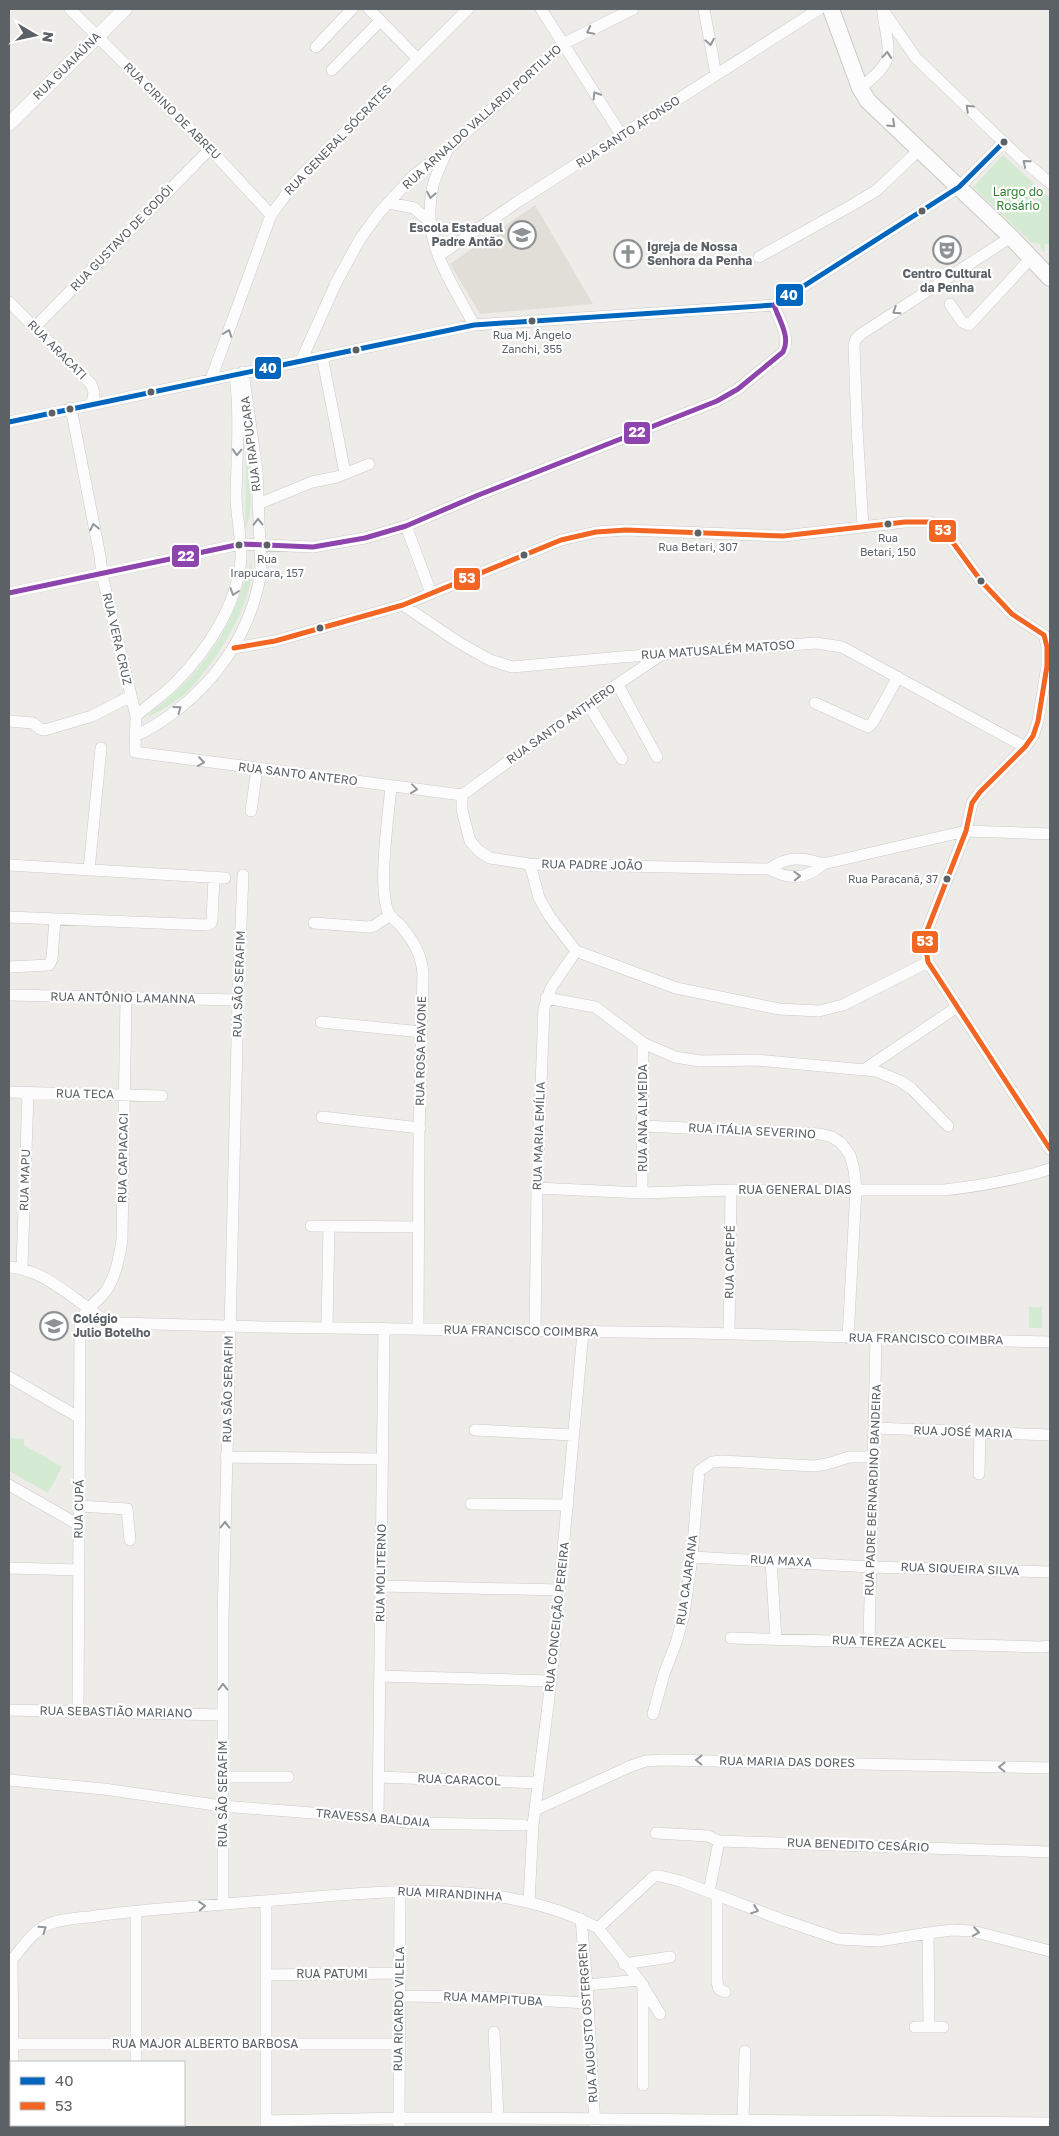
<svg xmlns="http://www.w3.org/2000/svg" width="1059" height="2136" font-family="'Golos Text',sans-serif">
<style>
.education{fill:#e0ded7}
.green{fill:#d5ead2}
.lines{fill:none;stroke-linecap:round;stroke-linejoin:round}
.minor-casing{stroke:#cacaca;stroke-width:12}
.tertiary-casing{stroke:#cacaca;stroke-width:15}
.secondary-casing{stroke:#c9c9c8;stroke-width:18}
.minor{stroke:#fcfcfc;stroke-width:11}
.tertiary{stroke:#fcfcfc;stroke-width:14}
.secondary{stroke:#fcfcfc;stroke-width:16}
.bus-1-casing{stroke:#fff;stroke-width:9}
.bus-2-casing{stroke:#fff;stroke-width:9}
.bus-3-casing{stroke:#fff;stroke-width:9}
.bus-1{stroke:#0065bd;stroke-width:5}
.bus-2{stroke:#f26522;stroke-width:5}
.bus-3{stroke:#8e44ad;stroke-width:5}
.oneway{stroke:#94979a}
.bus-dot{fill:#5c6166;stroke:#fff;stroke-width:2}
.labels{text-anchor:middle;stroke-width:4.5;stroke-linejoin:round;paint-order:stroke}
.bus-label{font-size:11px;fill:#5c6166;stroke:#fff}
.street-label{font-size:12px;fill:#5c6166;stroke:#fff}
.park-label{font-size:12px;fill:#308232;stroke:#fff}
.poi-label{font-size:12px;font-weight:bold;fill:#5c6166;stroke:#fff;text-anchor:start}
.line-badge{stroke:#fff;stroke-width:2}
.badge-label{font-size:14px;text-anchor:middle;font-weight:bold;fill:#fff}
</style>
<rect width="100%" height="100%" fill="#edece8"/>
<path class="education" d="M535,205L593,304L480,314L450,264Z"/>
<path class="green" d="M1003,155L1050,198V244H1045V251L1041,250L1040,244L1031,242L973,187Z
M243,434C249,458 256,507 245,530L246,455Z
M251,561C257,600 214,665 187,692C176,702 162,709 149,717L150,713C189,684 218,650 236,605C242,591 246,576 251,561Z
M1029,1307H1042V1328H1029Z
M9,1438L24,1439V1445L62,1467L48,1493L9,1471Z"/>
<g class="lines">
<defs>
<path id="minor" d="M70,9L210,149L271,215
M369,9L417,58
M541,9L622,136
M704,9L716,75
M882,9L916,58L1019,157L1050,183
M316,47L352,9
M332,70L380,21
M860,88C897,59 889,57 883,13
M447,151C442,162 436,174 433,186C420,241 450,279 474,325
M389,203L414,208L430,222
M438,256L519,201L819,9
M759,257L854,204L877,190L920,149
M9,302L91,384L94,392L92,404
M950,304L962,322L969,325L1031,258
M35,327L210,149
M322,356L345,473
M301,361L336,283L360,239L379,213L414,175L448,149L563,44L633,9
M211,379L271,215L296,181L468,9
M71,408L100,556L102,575L136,716L135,752L462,795
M9,422L474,325L774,305L959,187L1004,142
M258,504L312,482L337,477L369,464
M406,526L431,593
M863,527L857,428L854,345L856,339L861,334L1011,237
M9,593L241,544L313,547L365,538L406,526L476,496L717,401L738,389L783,352C791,337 779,320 774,305
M403,605L458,642L490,660L512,667L621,657L816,643L842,647L1025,747
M234,648L275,641L403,605L561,540L596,532L626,530L783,536L905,522H930L946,533L981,581L1012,614L1044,635L1047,647V666L1038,721L1033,736L1025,747L980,792L972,803L966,831L926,933L925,943L928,962L1050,1149
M618,685L657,757
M815,703L868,727L873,722L898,677
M588,704L622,759
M136,716C149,704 165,694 177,681C208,649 237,605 241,559C242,538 236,516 236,495C237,454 240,414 235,374
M9,721L33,723L40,729L45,730L92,716L131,696
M137,735C150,729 161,722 173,713C220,678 252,629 261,571L257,471L243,372
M391,786C389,814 376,894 390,915C393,919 398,923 401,926C414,942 421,953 423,973L419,1137L418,1329
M462,795V810L470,841L479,851L490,858L530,864L769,869C789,880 806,880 823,864L966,831L1050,834
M462,795L588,704L661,655
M251,811L257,769
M530,864L539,898L550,917L576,951L676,988L779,1009L819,1011L843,1005L928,962
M9,865L225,878
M769,869C788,856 802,857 823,864
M89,870L101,748
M9,917L207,925L211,923L212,920L214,877
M314,923L368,927L374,926L390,915
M9,967L49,965L52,959L55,919
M9,995L238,1000
M546,998L595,1007L643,1043L675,1057L700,1061L756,1060L876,1071L900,1081L911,1088L948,1126
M321,1022L422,1032
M865,1069L957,1007
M9,1092L162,1096
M322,1117L420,1128
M643,1126L820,1134L832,1137L841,1143L850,1155L854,1170L856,1189L848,1338
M537,1188L642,1193L731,1190H944C981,1186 1015,1180 1050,1169
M642,1193L643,1043
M311,1226L419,1227
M9,1267C36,1268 62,1289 84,1305C95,1313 104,1322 117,1323L262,1327L697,1333L1050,1342
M22,1267L28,1093
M327,1327L329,1226
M535,1331L537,1188L544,1008L551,988L576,951
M729,1334L731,1190
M9,1377L80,1418
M876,1428L1050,1435
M475,1430L573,1435
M226,1457L382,1459
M979,1474L980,1432
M9,1485L79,1525
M471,1504L568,1505
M80,1506L127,1509L130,1540
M692,1557L870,1567L1050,1572
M771,1561L776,1639
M9,1568L79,1570
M381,1586L560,1590
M731,1638L1040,1647L1050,1646
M869,1642L876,1339
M380,1676L551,1681
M9,1710L223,1715
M78,1712L80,1326C83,1308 95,1305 105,1292C116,1277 119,1258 122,1240L126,998
M653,1714L664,1674L676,1643L684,1614L692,1557L699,1471L712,1462L722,1461L814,1466L827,1464L849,1457H874
M222,1777H288
M379,1777L538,1783
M9,1780L104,1789L222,1806L378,1818L413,1823L524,1825
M535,1810L631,1766L646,1761L663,1760L1050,1768
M378,1818L384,1328
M656,1833L708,1836L719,1841
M709,1892L719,1841L1050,1852
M717,1895V1982L719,1989L725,1992
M529,1902L533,1825L551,1681L583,1332
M223,1904V1619L238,1000L243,875
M581,1919L587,1985L595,2126
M598,1928L639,1980L660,2014
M928,1933L929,2027
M12,1960L13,2062
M9,1963C20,1951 33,1930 49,1924C62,1919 77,1918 90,1917C126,1911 163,1909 199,1906C242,1903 285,1899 327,1896C418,1889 515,1884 598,1928L651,1879L655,1876H660L680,1881L780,1919L839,1939L879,1941L928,1933L953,1930L972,1931L1050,1951
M624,1964L670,1957
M266,1975L399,1973
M587,1985L639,1980
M643,1985V2085
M399,1996L478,1997L588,2003
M915,2027H943
M494,2032L498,2118
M13,2044H398
M136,2062V1911
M743,2120L745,2051
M266,2121L398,2118H498L1050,2123
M12,2127V2125
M135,2127V2125
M266,2127V1901
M399,2127L400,1890"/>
<path id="tertiary" d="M9,124L125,9"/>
<path id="secondary" d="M831,9L860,88L868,101L1011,237L1050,278"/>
</defs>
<use href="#minor" class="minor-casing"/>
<use href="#tertiary" class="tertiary-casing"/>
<use href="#secondary" class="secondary-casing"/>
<use href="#minor" class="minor"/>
<use href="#tertiary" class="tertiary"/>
<use href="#secondary" class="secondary"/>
<defs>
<path id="bus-1" d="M9,422L474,325L774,305L959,187L1004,142"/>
<path id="bus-2" d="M234,648L275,641L403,605L561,540L596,532L626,530L783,536L905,522H930L946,533L981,581L1012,614L1044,635L1047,647V666L1038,721L1033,736L1025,747L980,792L972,803L966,831L926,933L925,943L928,962L1050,1149"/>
<path id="bus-3" d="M9,593L241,544L313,547L365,538L406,526L476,496L717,401L738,389L783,352C791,337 779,320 774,305"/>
</defs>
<use href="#bus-1" class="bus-1-casing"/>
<use href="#bus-2" class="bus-2-casing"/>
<use href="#bus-3" class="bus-3-casing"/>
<use href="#bus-1" class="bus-1"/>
<use href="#bus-2" class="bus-2"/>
<use href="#bus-3" class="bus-3"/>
</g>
<defs><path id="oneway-chevron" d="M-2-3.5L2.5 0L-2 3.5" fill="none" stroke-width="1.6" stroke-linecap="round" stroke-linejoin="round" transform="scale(1.25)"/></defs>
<g class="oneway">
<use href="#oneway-chevron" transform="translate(590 31) rotate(153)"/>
<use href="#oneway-chevron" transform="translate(710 42) rotate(80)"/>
<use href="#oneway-chevron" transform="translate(887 55) rotate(-85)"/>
<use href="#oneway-chevron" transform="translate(596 95) rotate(-122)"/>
<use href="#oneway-chevron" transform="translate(969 108) rotate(-136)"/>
<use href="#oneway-chevron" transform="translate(892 124) rotate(43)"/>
<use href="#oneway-chevron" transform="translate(1026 163) rotate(-140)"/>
<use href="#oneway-chevron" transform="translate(431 195) rotate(100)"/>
<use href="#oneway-chevron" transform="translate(896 311) rotate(147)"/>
<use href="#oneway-chevron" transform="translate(228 333) rotate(-70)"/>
<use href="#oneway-chevron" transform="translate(237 452) rotate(92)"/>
<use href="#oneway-chevron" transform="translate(258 522) rotate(-91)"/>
<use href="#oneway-chevron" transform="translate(94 527) rotate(-101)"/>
<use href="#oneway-chevron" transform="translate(234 592) rotate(108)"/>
<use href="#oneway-chevron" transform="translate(178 709) rotate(-36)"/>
<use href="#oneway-chevron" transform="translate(201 762) rotate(8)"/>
<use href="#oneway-chevron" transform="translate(414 789) rotate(7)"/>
<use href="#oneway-chevron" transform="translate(797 876) rotate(-2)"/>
<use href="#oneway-chevron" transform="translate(225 1525) rotate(-89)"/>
<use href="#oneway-chevron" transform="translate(223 1687) rotate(-90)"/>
<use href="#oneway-chevron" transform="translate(699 1760) rotate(-179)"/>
<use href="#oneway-chevron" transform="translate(1002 1767) rotate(-179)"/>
<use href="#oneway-chevron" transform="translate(202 1906) rotate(-4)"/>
<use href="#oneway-chevron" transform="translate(755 1910) rotate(21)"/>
<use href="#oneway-chevron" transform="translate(43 1929) rotate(-35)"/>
<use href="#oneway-chevron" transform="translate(976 1932) rotate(9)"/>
</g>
<defs>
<symbol id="school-ring" viewBox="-11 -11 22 22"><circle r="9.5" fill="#fff" stroke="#8f9294" stroke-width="1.5"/><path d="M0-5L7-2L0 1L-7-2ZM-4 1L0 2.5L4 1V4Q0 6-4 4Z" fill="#8f9294"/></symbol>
<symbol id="theatre-ring" viewBox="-11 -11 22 22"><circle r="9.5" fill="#fff" stroke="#8f9294" stroke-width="1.5"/><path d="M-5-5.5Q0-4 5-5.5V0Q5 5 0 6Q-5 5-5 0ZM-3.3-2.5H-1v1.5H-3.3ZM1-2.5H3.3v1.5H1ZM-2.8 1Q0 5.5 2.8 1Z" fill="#8f9294"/></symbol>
<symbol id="church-ring" viewBox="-11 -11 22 22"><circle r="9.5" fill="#fff" stroke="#8f9294" stroke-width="1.5"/><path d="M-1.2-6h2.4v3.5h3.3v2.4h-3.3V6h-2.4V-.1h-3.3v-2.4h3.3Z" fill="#8f9294"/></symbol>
</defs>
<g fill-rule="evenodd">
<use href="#school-ring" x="506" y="219" width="32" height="32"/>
<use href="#theatre-ring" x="931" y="234" width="32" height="32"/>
<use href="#church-ring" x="612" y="238" width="32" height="32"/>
<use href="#school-ring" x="38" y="1310" width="32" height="32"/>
</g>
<g class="bus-dot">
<circle cx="1004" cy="142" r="4.5"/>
<circle cx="922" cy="211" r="4.5"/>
<circle cx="532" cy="321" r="4.5"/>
<circle cx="356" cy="350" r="4.5"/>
<circle cx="151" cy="392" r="4.5"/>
<circle cx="70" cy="409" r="4.5"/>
<circle cx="52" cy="413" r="4.5"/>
<circle cx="888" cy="524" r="4.5"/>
<circle cx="698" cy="533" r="4.5"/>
<circle cx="239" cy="545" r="4.5"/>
<circle cx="267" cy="545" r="4.5"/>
<circle cx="524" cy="555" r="4.5"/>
<circle cx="981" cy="581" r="4.5"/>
<circle cx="320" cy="628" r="4.5"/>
<circle cx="947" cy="879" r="4.5"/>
</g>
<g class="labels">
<g class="bus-label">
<text x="532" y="339">Rua Mj. Ângelo<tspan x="532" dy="14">Zanchi, 355</tspan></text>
<text x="888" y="542">Rua<tspan x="888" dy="14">Betari, 150</tspan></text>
<text x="698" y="551">Rua Betari, 307</text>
<text x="267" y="563">Rua<tspan x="267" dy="14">Irapucara, 157</tspan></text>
<text x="938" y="883" text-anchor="end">Rua Paracanã, 37</text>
</g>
<g class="street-label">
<text transform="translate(67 66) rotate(-45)" y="4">RUA GUAIAÚNA</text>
<text transform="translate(172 111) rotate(45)" y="4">RUA CIRINO DE ABREU</text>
<text transform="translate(482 117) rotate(-42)" y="4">RUA ARNALDO VALLARDI PORTILHO</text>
<text transform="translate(628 132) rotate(-33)" y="4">RUA SANTO AFONSO</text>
<text transform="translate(338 140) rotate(-46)" y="4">RUA GENERAL SÓCRATES</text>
<text transform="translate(122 238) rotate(-46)" y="4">RUA GUSTAVO DE GODÓI</text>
<text transform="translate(57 350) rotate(45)" y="4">RUA ARACATI</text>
<text transform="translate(251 444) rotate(-97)" y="4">RUA IRAPUCARA</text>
<text transform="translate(117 639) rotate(77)" y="4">RUA VERA CRUZ</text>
<text transform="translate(718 650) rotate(-4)" y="4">RUA MATUSALÉM MATOSO</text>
<text transform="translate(561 724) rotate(-35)" y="4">RUA SANTO ANTHERO</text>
<text transform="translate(298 774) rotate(7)" y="4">RUA SANTO ANTERO</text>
<text transform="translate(592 865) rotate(1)" y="4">RUA PADRE JOÃO</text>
<text transform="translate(239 984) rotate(-88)" y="4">RUA SÃO SERAFIM</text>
<text transform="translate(123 998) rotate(1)" y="4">RUA ANTÔNIO LAMANNA</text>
<text transform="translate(421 1051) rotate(-89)" y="4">RUA ROSA PAVONE</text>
<text transform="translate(85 1094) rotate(1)" y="4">RUA TECA</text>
<text transform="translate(643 1118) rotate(-90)" y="4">RUA ANA ALMEIDA</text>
<text transform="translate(752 1131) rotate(3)" y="4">RUA ITÁLIA SEVERINO</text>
<text transform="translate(539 1136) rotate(-88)" y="4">RUA MARIA EMÍLIA</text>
<text transform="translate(123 1158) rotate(-89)" y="4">RUA CAPIACACI</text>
<text transform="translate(25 1180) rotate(-88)" y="4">RUA MAPU</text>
<text x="795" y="1194">RUA GENERAL DIAS</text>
<text transform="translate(730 1262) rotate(-89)" y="4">RUA CAPEPÉ</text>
<text transform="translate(521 1331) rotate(1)" y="4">RUA FRANCISCO COIMBRA</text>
<text transform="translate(926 1339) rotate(1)" y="4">RUA FRANCISCO COIMBRA</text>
<text transform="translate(228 1389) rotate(-89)" y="4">RUA SÃO SERAFIM</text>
<text transform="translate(963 1432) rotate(2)" y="4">RUA JOSÉ MARIA</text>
<text transform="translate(873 1490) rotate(-88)" y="4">RUA PADRE BERNARDINO BANDEIRA</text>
<text transform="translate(79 1509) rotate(-89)" y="4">RUA CUPÁ</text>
<text transform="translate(781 1561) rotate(3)" y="4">RUA MAXA</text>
<text transform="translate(960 1569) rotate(2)" y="4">RUA SIQUEIRA SILVA</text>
<text transform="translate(381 1573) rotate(-89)" y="4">RUA MOLITERNO</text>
<text transform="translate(687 1580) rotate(-82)" y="4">RUA CAJARANA</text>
<text transform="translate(557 1617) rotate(-84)" y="4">RUA CONCEIÇÃO PEREIRA</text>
<text transform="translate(889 1642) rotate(2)" y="4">RUA TEREZA ACKEL</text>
<text transform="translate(116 1712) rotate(1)" y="4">RUA SEBASTIÃO MARIANO</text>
<text transform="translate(787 1762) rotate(1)" y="4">RUA MARIA DAS DORES</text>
<text transform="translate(459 1780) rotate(2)" y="4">RUA CARACOL</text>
<text transform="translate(223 1794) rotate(-90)" y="4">RUA SÃO SERAFIM</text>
<text transform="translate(373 1818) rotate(5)" y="4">TRAVESSA BALDAIA</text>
<text transform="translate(858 1845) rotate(2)" y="4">RUA BENEDITO CESÁRIO</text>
<text transform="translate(450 1894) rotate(3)" y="4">RUA MIRANDINHA</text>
<text x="332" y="1978">RUA PATUMI</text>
<text transform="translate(493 1999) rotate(3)" y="4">RUA MAMPITUBA</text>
<text transform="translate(399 2009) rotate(-89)" y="4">RUA RICARDO VILELA</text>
<text transform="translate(588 2023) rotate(-94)" y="4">RUA AUGUSTO OSTERGREN</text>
<text x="205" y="2048">RUA MAJOR ALBERTO BARBOSA</text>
</g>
<g class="park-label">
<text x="1018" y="196">Largo do<tspan x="1018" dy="14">Rosário</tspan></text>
</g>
<g class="poi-label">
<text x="503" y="232" text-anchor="end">Escola Estadual<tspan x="503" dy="14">Padre Antão</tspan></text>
<text x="647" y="251">Igreja de Nossa<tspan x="647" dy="14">Senhora da Penha</tspan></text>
<text x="947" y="278" text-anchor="middle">Centro Cultural<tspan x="947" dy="14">da Penha</tspan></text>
<text x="73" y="1323">Colégio<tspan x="73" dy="14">Julio Botelho</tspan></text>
</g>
</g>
<g class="line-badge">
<rect x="775" y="283" width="29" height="24" rx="5" fill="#0065bd"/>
<rect x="254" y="356" width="28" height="24" rx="5" fill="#0065bd"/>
<rect x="623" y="421" width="28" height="24" rx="5" fill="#8e44ad"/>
<rect x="928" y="519" width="29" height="24" rx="5" fill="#f26522"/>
<rect x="171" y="544" width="29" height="24" rx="5" fill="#8e44ad"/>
<rect x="453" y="567" width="28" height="24" rx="5" fill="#f26522"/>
<rect x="911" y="930" width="28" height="24" rx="5" fill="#f26522"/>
</g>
<g class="badge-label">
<text x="789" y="300">40</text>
<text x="268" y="373">40</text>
<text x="637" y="437">22</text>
<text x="943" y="535">53</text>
<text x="186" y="561">22</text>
<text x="467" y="583">53</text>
<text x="925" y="946">53</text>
</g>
<rect width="1059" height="2136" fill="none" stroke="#5c6166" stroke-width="20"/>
<rect x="10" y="2061" width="175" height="65" fill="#ffffff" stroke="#bec0c2"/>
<rect x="20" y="2077" width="25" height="8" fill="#0065bd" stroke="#bec0c2"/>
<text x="55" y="2086" font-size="15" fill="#5c6166">40</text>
<rect x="20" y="2102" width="25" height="8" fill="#f26522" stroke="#bec0c2"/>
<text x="55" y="2111" font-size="15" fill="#5c6166">53</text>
<g transform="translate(35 35) rotate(99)" stroke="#ffffff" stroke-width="4" paint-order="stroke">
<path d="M0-4L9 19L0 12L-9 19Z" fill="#5c6166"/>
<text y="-8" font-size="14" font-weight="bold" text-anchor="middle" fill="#5c6166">N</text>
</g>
</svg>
